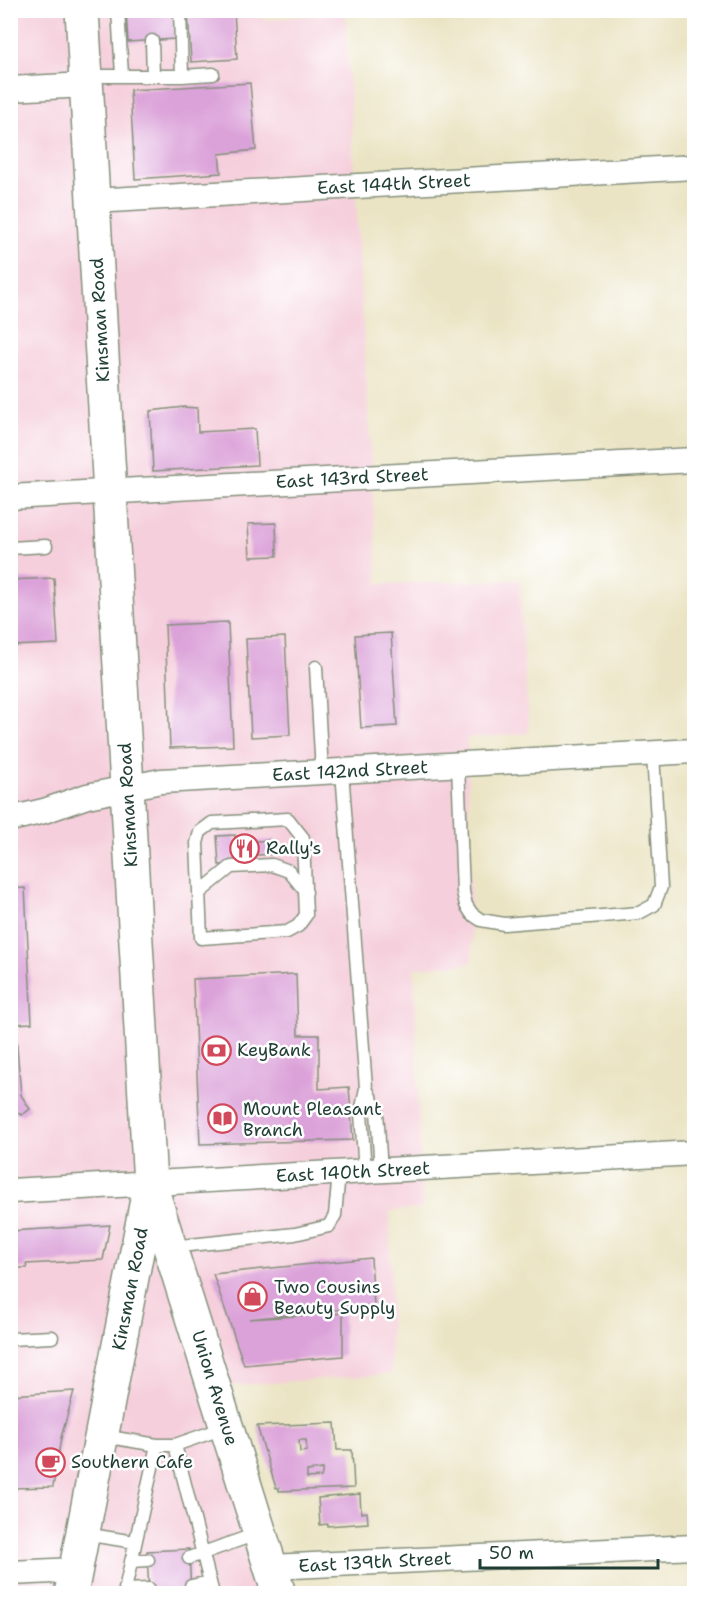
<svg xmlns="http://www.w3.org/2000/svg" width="705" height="1604" font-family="'Shantell Sans',sans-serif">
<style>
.built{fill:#f5cfdb}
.building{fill:#dba2d9;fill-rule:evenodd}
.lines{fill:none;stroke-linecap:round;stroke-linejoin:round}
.lane-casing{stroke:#85907c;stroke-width:15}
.street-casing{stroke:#85907c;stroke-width:27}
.secondary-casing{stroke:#85907c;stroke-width:36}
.primary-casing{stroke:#85907c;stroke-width:36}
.lane{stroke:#fff;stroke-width:12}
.street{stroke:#fff;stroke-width:24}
.secondary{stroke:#fff;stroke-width:33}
.primary{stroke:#fff;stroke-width:33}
.labels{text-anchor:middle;stroke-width:5;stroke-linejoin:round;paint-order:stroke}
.street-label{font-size:18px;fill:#1f3d34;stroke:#fff}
.poi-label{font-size:18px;fill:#1f3d34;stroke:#fff;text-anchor:start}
</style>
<rect width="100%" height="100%" fill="#fff"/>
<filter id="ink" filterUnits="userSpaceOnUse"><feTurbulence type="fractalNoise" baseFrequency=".0167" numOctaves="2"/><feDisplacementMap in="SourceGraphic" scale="12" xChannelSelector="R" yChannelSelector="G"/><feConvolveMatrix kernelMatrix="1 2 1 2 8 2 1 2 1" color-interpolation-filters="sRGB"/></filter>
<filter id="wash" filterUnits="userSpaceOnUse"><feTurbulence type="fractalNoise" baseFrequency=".008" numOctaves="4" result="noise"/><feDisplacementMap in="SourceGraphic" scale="24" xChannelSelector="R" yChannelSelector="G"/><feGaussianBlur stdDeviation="1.35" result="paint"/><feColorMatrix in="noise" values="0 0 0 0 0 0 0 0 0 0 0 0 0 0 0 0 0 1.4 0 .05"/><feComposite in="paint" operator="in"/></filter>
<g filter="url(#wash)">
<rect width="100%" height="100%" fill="#ebe4c4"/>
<path class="built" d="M262,10L263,20L345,12L378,584L519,580L529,733L467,738L472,963L414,968L422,1209L390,1211L391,1374L214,1387L279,1593H11V11Z"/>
<g id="blocks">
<path class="building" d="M126,10H174L175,39L128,42Z
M188,10H234L237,59L191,62Z
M250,83L256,150L219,154L221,173L135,179L130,90Z
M184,407L197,408L198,432L255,429L257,465L153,471L150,411Z
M276,523L277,556L250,557L248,524Z
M54,578L58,644L10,646V580Z
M228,622L233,746L170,748L165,625Z
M391,633L397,726L361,728L355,635Z
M285,637L290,735L251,737L246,639Z
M235,835L236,842L276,840L277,854L237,856V864L219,865L217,836Z
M25,888L32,1023L15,1024L21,1095L30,1109L22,1115L10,1109V889Z
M296,974L298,1035H319V1089L349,1087L353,1140L200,1144L193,979Z
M110,1225L103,1260L26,1264L27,1268H10V1231Z
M371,1258L374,1306L249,1319L343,1313V1356L244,1365L213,1274Z
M74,1391L61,1438L53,1487L10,1488V1395Z
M335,1423L337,1450H352L354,1488L279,1491V1488H276L257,1426ZM299,1440H306L307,1451L300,1452ZM323,1469L321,1477L307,1478V1471Z
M360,1494L361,1513L367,1512L368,1523L328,1526V1524L320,1525L318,1498Z
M189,1549L191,1594H149L147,1551Z
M491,1590V1594H455V1592Z"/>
</g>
</g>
<g filter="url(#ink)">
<use href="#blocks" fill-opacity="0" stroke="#85907c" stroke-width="1.5"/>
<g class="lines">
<defs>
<path id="lane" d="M118,10L122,75
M152,41L153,76
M87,76H182L180,10
M182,76L213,74
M10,548L46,546
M316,667L322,772
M458,765L463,892L466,905L472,914L481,920L504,924L639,913L654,905L661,887L653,754
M342,771L366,1088
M288,819L303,838L306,915L298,926L287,932L201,938L197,843L200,832L212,823Z
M199,893L231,867L272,865L289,871L306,892
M365,1172L361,1113L366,1088L377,1111L381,1171
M171,1247L295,1234L329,1226L335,1215L339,1173
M10,1339L52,1337
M103,1436L157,1445
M175,1445L224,1428
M84,1534L135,1542
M189,1558L259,1533
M131,1561L148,1560
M191,1586L210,1582
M125,1590L149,1589
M124,1594L157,1445H175L213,1594"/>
<path id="street" d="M10,89L86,85
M93,201L694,167
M10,497L694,460
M10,819L44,811L87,796L161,781L694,751
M10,1191L694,1153
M271,1567L694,1547
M10,1573L76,1570"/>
<path id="secondary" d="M150,1184L279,1594"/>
<path id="primary" d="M71,1594L150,1184L82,10"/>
</defs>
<use href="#lane" class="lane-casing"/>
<use href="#street" class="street-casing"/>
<use href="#secondary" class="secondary-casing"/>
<use href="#primary" class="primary-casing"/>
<use href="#lane" class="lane"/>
<use href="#street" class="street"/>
<use href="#secondary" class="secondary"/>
<use href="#primary" class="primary"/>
</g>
</g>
<defs>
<symbol id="restaurant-ring" viewBox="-11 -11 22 22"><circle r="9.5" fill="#fff" stroke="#d1495b" stroke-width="1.5"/><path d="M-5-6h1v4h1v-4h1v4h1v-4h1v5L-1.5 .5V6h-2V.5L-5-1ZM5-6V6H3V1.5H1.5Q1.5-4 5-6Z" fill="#d1495b"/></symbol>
<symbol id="bank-ring" viewBox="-11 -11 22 22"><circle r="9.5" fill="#fff" stroke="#d1495b" stroke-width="1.5"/><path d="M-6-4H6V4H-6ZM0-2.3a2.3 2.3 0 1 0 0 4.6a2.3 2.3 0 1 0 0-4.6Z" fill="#d1495b"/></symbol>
<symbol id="library-ring" viewBox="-11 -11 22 22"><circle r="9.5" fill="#fff" stroke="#d1495b" stroke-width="1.5"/><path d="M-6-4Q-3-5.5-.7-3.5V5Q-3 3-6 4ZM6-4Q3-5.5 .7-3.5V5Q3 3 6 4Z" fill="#d1495b"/></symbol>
<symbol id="shop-ring" viewBox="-11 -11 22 22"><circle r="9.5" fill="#fff" stroke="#d1495b" stroke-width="1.5"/><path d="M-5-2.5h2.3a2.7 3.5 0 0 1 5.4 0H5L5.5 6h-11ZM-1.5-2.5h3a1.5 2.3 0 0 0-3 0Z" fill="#d1495b"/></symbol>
<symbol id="cafe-ring" viewBox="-11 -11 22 22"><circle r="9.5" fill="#fff" stroke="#d1495b" stroke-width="1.5"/><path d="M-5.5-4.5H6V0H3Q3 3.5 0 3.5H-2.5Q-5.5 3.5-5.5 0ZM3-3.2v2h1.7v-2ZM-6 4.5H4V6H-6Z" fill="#d1495b"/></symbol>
</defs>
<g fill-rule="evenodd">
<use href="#restaurant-ring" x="228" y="832" width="33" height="33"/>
<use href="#bank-ring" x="200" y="1034" width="33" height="33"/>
<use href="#library-ring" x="206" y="1102" width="33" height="33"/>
<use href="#shop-ring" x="236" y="1280" width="33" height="33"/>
<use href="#cafe-ring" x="34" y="1446" width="33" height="33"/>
</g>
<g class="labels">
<g class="street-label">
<text transform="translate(394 184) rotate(-3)" y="6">East 144th Street</text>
<text transform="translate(100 320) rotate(-93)" y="6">Kinsman Road</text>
<text transform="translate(352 478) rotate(-3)" y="6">East 143rd Street</text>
<text transform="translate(350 771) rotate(-3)" y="6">East 142nd Street</text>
<text transform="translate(128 805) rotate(-93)" y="6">Kinsman Road</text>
<text transform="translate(353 1172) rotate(-3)" y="6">East 140th Street</text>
<text transform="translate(130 1289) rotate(-79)" y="6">Kinsman Road</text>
<text transform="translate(215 1388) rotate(73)" y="6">Union Avenue</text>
<text transform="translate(375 1562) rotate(-3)" y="6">East 139th Street</text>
</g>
<g class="poi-label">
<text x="266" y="854">Rally's</text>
<text x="237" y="1056">KeyBank</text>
<text x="243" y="1115">Mount Pleasant<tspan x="243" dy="21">Branch</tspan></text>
<text x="274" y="1293">Two Cousins<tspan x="274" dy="21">Beauty Supply</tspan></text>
<text x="71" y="1468">Southern Cafe</text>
</g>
</g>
<rect width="705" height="1604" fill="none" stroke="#fff" stroke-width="36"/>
<path d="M480 1559v9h178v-9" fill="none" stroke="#1f3d34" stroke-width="3"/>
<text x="489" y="1559" font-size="18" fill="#1f3d34" stroke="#ffffff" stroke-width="4.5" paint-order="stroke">50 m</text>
</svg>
